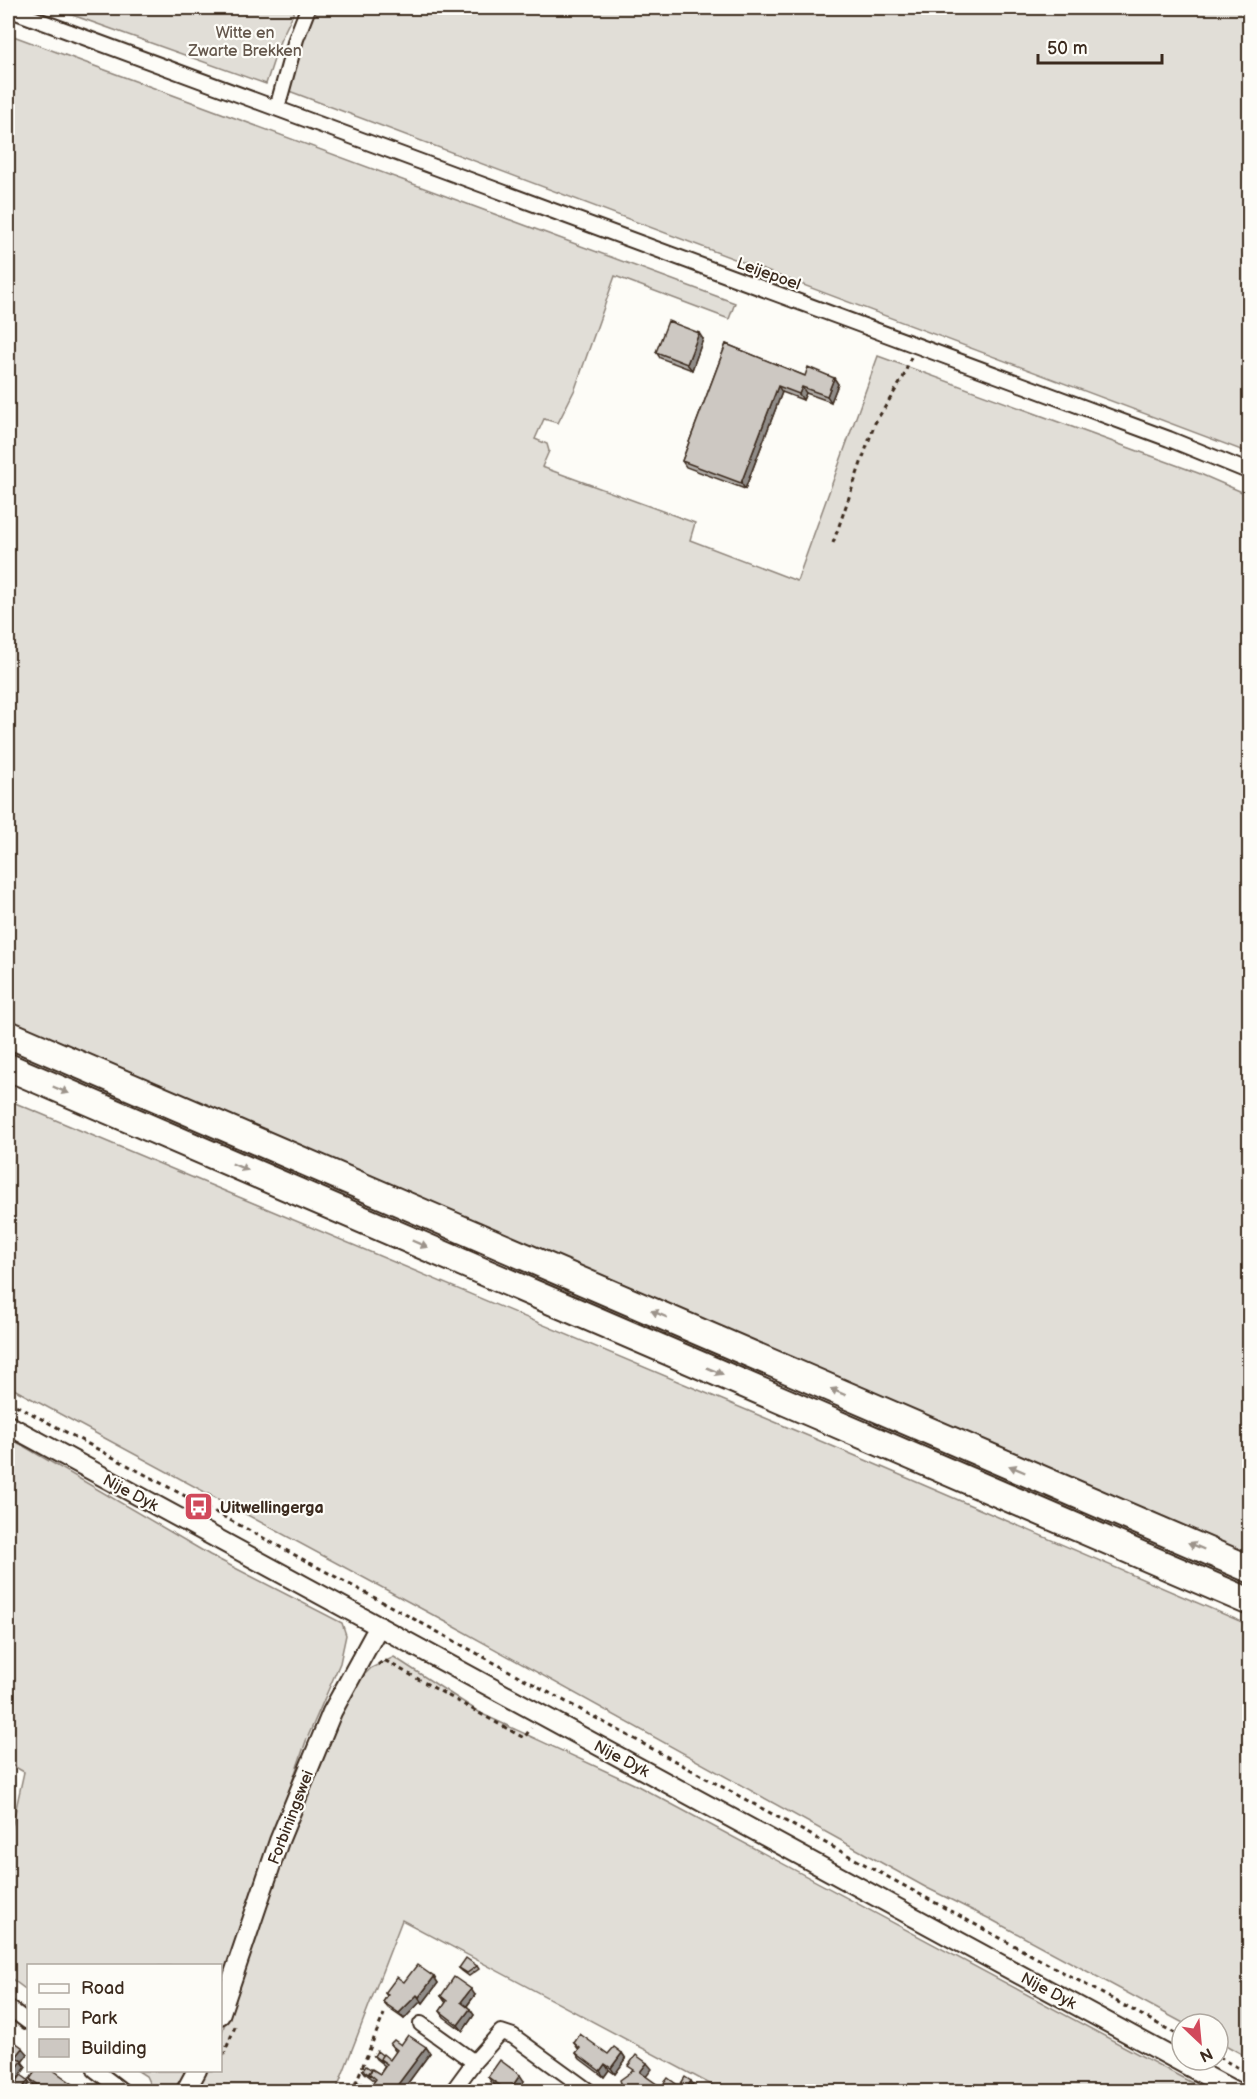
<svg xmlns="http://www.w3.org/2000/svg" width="1257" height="2099" font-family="'Balsamiq Sans',sans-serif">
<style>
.green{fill:#e1ded7;stroke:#8e847a;stroke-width:1.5}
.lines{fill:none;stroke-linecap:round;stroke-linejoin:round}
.minor-casing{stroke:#3b2a1e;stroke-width:18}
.tertiary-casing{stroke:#3b2a1e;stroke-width:22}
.motorway-casing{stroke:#3b2a1e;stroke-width:30}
.path{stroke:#3b2a1e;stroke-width:3;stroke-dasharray:4.5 4.5;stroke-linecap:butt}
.minor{stroke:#fdfcf7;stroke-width:14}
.tertiary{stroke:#fdfcf7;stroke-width:18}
.motorway{stroke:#fdfcf7;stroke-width:26}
.wall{fill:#b0aca7;stroke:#3b2a1e;stroke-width:1.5}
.shaded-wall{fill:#908c88;stroke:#3b2a1e;stroke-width:1.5}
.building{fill:#cdc8c2;stroke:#3b2a1e;stroke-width:1.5}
.oneway{fill:#9c938a}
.labels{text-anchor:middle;stroke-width:4.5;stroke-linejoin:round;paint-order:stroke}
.park-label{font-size:16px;fill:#64574c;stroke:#fdfcf7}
.street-label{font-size:16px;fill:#3b2a1e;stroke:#fdfcf7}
.poi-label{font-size:16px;font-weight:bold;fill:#3b2a1e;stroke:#fdfcf7;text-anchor:start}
</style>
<rect width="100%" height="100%" fill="#fdfcf7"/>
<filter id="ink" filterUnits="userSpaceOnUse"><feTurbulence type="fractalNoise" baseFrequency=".0167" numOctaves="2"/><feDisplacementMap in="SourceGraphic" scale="12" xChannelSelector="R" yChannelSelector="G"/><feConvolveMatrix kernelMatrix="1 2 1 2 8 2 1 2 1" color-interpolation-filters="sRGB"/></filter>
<g filter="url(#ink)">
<path class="green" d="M61,8H296L280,41L266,84L64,12Z
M314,8H1249V453L289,91L301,41Z
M8,34L735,303L729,319L615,276L575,389L558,423L544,419L535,439L547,444L549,451L542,467L695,523L690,540L797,581L878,356L1198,473L1249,495V1555L8,1021Z
M8,1100L863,1459L1249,1625V2058L1218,2041V2024H1185L992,1920L927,1888L446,1622L8,1386Z
M8,1437L210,1555L342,1623L346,1635L340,1663L306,1741L221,1990L220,1966H28V1991L8,1976V1845L24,1772L8,1763Z
M394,1657L482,1714L636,1785L1207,2091H723L402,1920L336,2091L195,2092L207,2071L220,2070L221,2035L259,1920L335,1713L358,1681L371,1668Z
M138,2071H190L177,2092L153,2091L146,2076Z"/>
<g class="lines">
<defs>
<path id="minor" d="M8,9L1169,439L1250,472
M277,108L296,39L308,8
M8,2007L28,2022
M421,2024L474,2062
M95,2070L124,2092
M452,2092L474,2062L501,2032L513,2036L590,2092"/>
<path id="tertiary" d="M8,1425L1236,2092
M220,2015L279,1841L332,1712L379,1626
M185,2092L197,2070"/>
<path id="motorway" d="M8,1034L1250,1569
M8,1067L1250,1602"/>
</defs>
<use href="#minor" class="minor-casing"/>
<use href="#tertiary" class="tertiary-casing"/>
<use href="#motorway" class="motorway-casing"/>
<path class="path" d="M833,543L875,423L903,378L911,357
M8,1401L390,1606L1182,2037
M378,1665L384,1660L524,1738L531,1728
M1218,2057L1250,2074
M220,2064L236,2024
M352,2092L384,2014"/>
<use href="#minor" class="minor"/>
<use href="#tertiary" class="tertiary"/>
<use href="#motorway" class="motorway"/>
</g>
<path class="wall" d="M703,339L692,370L660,358L656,352Z
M726,344L805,376L834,378L838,384L831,402L806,393L803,400L782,392L745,489L686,467L682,461Z
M477,1966L479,1969L469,1976L462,1971L459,1968Z
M434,1977L438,1983L423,2003L421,2001L404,2019L388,2008L383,2002L387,1996L385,1993L404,1982Z
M475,1995L467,2006L474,2015L463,2031L444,2017L440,2011L446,2003L441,1996Z
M8,2038L9,2041L28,2054L22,2062L26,2067L14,2084L8,2079Z
M574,2043L608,2054L622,2053L626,2059L615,2074L609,2070L604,2077L580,2059L576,2053L579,2050Z
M390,2044L426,2047L430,2053L402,2091H360L355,2087L369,2088L375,2081L365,2073L363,2070L380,2074L385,2066L376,2059L374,2056L390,2060L396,2052Z
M488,2077L524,2081L517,2091H504L492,2083Z
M30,2079L83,2091H44L34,2085Z"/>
<path class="shaded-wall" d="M699,333L703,339L692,370L687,364Z
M834,378L838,384L831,402L827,396Z
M778,386L782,392L745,489L741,483Z
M802,387L806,393L803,400L799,394Z
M434,1977L438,1983L423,2003L419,1997Z
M471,1989L475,1995L465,2008L461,2002Z
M417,1995L421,2001L404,2019L399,2013Z
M470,2009L474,2015L463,2031L458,2025Z
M426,2047L430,2053L402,2091H393Z
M23,2048L28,2054L22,2062L26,2067L14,2084L10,2078L16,2057Z
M622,2053L626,2059L615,2074L611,2068Z
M647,2063L652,2069L645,2078L640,2072Z
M605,2064L609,2070L604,2077L600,2071Z
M520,2075L524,2081L517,2091L511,2088Z
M28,2080L30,2083L25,2091H21Z
M691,2081L693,2084L688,2091L686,2089Z
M679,2086L683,2091H674Z"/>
<path class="building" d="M668,321L699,333L687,364L656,352Z
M726,344L805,376L808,367L834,378L827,396L802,387L799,394L778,386L741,483L682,461Z
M466,1958L477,1966L467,1973L459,1968Z
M417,1965L434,1977L419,1997L417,1995L399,2013L383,2002L388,1995L385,1993L397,1977L404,1982Z
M454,1977L471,1989L461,2002L470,2009L458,2025L440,2011L447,2001L441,1996Z
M580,2034L608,2054L614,2047L622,2053L611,2068L605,2064L600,2071L576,2053L580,2048L574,2043Z
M408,2035L426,2047L393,2091H364L358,2088L362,2083L369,2088L376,2079L369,2073L372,2069L380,2074L387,2064L380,2059L381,2057L383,2054L390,2060L397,2050L390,2044L394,2040L401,2045Z
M11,2039L23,2048L16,2057L22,2061L10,2078L8,2076V2043Z
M377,2051L382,2055L380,2059L382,2062L374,2056Z
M636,2055L647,2063L640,2072L661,2087L668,2078L679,2086L674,2091H628L622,2086L620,2080L634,2070L628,2066Z
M500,2060L520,2075L511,2088L517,2091H503L505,2089L488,2077Z
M366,2066L372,2070L369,2073L371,2076L363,2070Z
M36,2070H53L83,2091H48L30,2079Z
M21,2075L28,2080L21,2091H15L12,2090Z
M685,2077L691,2081L686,2089L680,2085Z
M358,2082L361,2084L358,2088L360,2090L355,2087Z
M541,2086L549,2091H537Z"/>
<defs><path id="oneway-solid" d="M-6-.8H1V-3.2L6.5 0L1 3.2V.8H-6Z" transform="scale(1.5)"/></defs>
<g class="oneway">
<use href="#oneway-solid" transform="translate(61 1090) rotate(23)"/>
<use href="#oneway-solid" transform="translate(240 1167) rotate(23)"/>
<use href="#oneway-solid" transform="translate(420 1244) rotate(23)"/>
<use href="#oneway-solid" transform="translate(659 1314) rotate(-157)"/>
<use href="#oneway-solid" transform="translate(715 1371) rotate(23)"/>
<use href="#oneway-solid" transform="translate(838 1392) rotate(-157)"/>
<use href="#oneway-solid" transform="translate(1017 1469) rotate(-157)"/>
<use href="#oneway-solid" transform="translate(1196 1546) rotate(-157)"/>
</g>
</g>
<defs>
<symbol id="bus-square" viewBox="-11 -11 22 22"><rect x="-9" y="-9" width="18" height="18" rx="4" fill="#d1495b" stroke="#fdfcf7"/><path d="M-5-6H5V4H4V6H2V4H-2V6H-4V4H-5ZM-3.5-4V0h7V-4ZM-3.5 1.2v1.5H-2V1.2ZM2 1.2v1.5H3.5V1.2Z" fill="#fff"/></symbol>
</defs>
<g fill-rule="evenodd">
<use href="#bus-square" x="182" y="1490" width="33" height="33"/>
</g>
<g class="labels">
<g class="park-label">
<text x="245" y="38">Witte en<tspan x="245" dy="18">Zwarte Brekken</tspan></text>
</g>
<g class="street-label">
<text transform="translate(769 273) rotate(20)" y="6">Leijepoel</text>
<text transform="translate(131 1492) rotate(28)" y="6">Nije Dyk</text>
<text transform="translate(622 1758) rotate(28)" y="6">Nije Dyk</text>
<text transform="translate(290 1817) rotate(-69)" y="6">Forbiningswei</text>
<text transform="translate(1049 1990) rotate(28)" y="6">Nije Dyk</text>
</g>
<g class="poi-label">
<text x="220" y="1513">Uitwellingerga</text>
</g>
</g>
<rect width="1257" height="2099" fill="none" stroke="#fdfcf7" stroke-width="30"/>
<rect x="15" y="15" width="1227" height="2069" fill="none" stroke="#3b2a1e" stroke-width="2" filter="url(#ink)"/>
<rect x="27" y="1964" width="195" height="108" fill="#fdfcf7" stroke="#afa8a0" stroke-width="1.5"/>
<rect x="39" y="1984" width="30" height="9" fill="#fdfcf7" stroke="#afa8a0" stroke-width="1.5"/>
<text x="81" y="1994" font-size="18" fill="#3b2a1e">Road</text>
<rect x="39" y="2009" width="30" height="18" fill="#e1ded7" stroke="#afa8a0" stroke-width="1.5"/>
<text x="81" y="2024" font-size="18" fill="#3b2a1e">Park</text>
<rect x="39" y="2039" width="30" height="18" fill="#cdc8c2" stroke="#afa8a0" stroke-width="1.5"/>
<text x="81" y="2054" font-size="18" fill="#3b2a1e">Building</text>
<g transform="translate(1200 2042) rotate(154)"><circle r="28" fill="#fdfcf7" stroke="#afa8a0" stroke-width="1.5"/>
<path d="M0-4.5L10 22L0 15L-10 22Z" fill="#d1495b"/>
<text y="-9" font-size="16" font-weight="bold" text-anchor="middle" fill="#3b2a1e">N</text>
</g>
<path d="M1038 54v9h124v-9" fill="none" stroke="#3b2a1e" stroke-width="3"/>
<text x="1047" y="54" font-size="18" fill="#3b2a1e" stroke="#fdfcf7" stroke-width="4.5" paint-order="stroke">50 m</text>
</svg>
